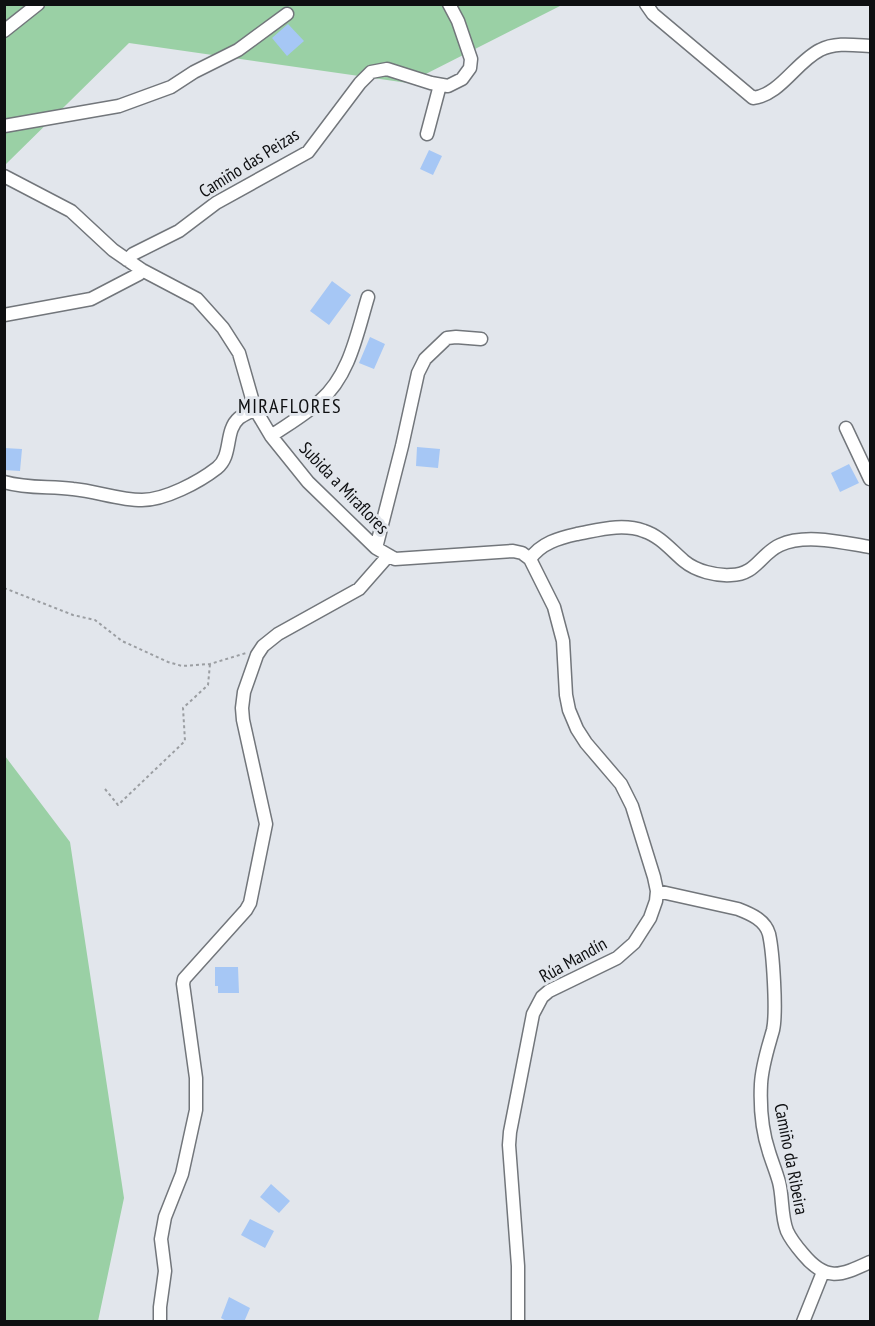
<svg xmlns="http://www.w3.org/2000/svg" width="875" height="1326" font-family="'PT Sans Narrow',sans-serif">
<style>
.green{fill:#9ad0a5}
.building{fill:#a6c7f5}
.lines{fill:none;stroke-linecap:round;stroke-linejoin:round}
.street-casing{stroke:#72767b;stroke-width:15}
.path{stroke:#9b9ea2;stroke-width:2;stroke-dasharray:3 3;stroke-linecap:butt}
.street{stroke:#fff;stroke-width:12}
.labels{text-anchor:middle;stroke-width:6;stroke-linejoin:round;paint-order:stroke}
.street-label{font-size:18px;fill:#0e0f11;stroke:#e2e6ec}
.neighbourhood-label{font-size:20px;letter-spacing:1.5px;fill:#0e0f11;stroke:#e2e6ec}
</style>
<rect width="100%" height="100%" fill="#e2e6ec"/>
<path class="green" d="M5,5H562L408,83L129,43L5,165Z
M5,756L70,842L124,1198L98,1321H5Z"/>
<path class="building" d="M288,24L304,41L287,56L272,38Z
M429,150L442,156L433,175L420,169Z
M332,281L351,295L329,325L310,311Z
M370,337L385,344L374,369L359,363Z
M417,447L440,449L438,468L416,466Z
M4,448L22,449L20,471L4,470Z
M849,464L859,483L840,492L831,473Z
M215,967H238L239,993H218V986H215Z
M271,1184L290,1201L279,1213L260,1197Z
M250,1219L274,1231L265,1248L241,1235Z
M229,1297L250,1308L244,1322H228L221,1318Z"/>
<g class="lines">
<defs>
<path id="street" d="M646,4L653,14L753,98C780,95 796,62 820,50C835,42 854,45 870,46
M4,31L38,4
M4,126L119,106L171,87L194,72L238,50L287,14
M427,134L440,85
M4,176L71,211L113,250L142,270L197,299L223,328L239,353L255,409L271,436L308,482L376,548L395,559L513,551L522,553L530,559L554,607L563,641L566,695L569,710L577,729L586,743L621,784L632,806L654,877L657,891L656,901L650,918L634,943L617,958L549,991L542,997L533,1014L510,1132L509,1145L518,1266V1322
M127,260L133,254L179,231L216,203L308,152L360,83L371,72L387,69L431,83L448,86L462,79L470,68L471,59L458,21L449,4
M4,315L91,299L139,274L142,270
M846,428L870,479
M271,436C287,425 306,414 320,401C350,375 357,333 368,297
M4,482C28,489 49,486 73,489C96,491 119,500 142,500C165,500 199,482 217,468C233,455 224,431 239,418C243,415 250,412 255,409
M376,548L402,446L418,373L425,359L447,338L456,337L481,339
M530,559C541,543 559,538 577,534C599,530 622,523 644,531C660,536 672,551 684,561C696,571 716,576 731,575C756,575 760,554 780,545C806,533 844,543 870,547
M657,891L738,909C751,914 765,920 769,934C773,952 777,1012 773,1030C768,1048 762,1065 761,1084C760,1105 762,1131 769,1152C772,1162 776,1171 779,1182C783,1197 781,1216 787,1231C791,1240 797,1247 803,1254C826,1282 840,1276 870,1262
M160,1322V1307L165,1271L161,1239L165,1217L182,1174L196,1110V1078L183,984L184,979L246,910L250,903L266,824L243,720L242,708L244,692L257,655L263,646L278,634L359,589L388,556
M803,1322L823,1272"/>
</defs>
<use href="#street" class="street-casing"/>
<path class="path" d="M4,588L73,615L95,620L122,641L168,662L182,666L210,664L246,653
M105,789L118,805L185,741L183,708L208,685L210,664"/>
<use href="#street" class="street"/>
</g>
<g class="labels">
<g class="street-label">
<text transform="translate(249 163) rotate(-32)" y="6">Camiño das Peizas</text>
<text transform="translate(344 488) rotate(46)" y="6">Subida a Miraflores</text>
<text transform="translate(573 960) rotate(-29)" y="6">Rúa Mandín</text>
<text transform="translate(791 1159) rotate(79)" y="6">Camiño da Ribeira</text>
</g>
<g class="neighbourhood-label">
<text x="290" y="413">MIRAFLORES</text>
</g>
</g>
<rect width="875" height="1326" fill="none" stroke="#0e0f11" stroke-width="12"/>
</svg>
